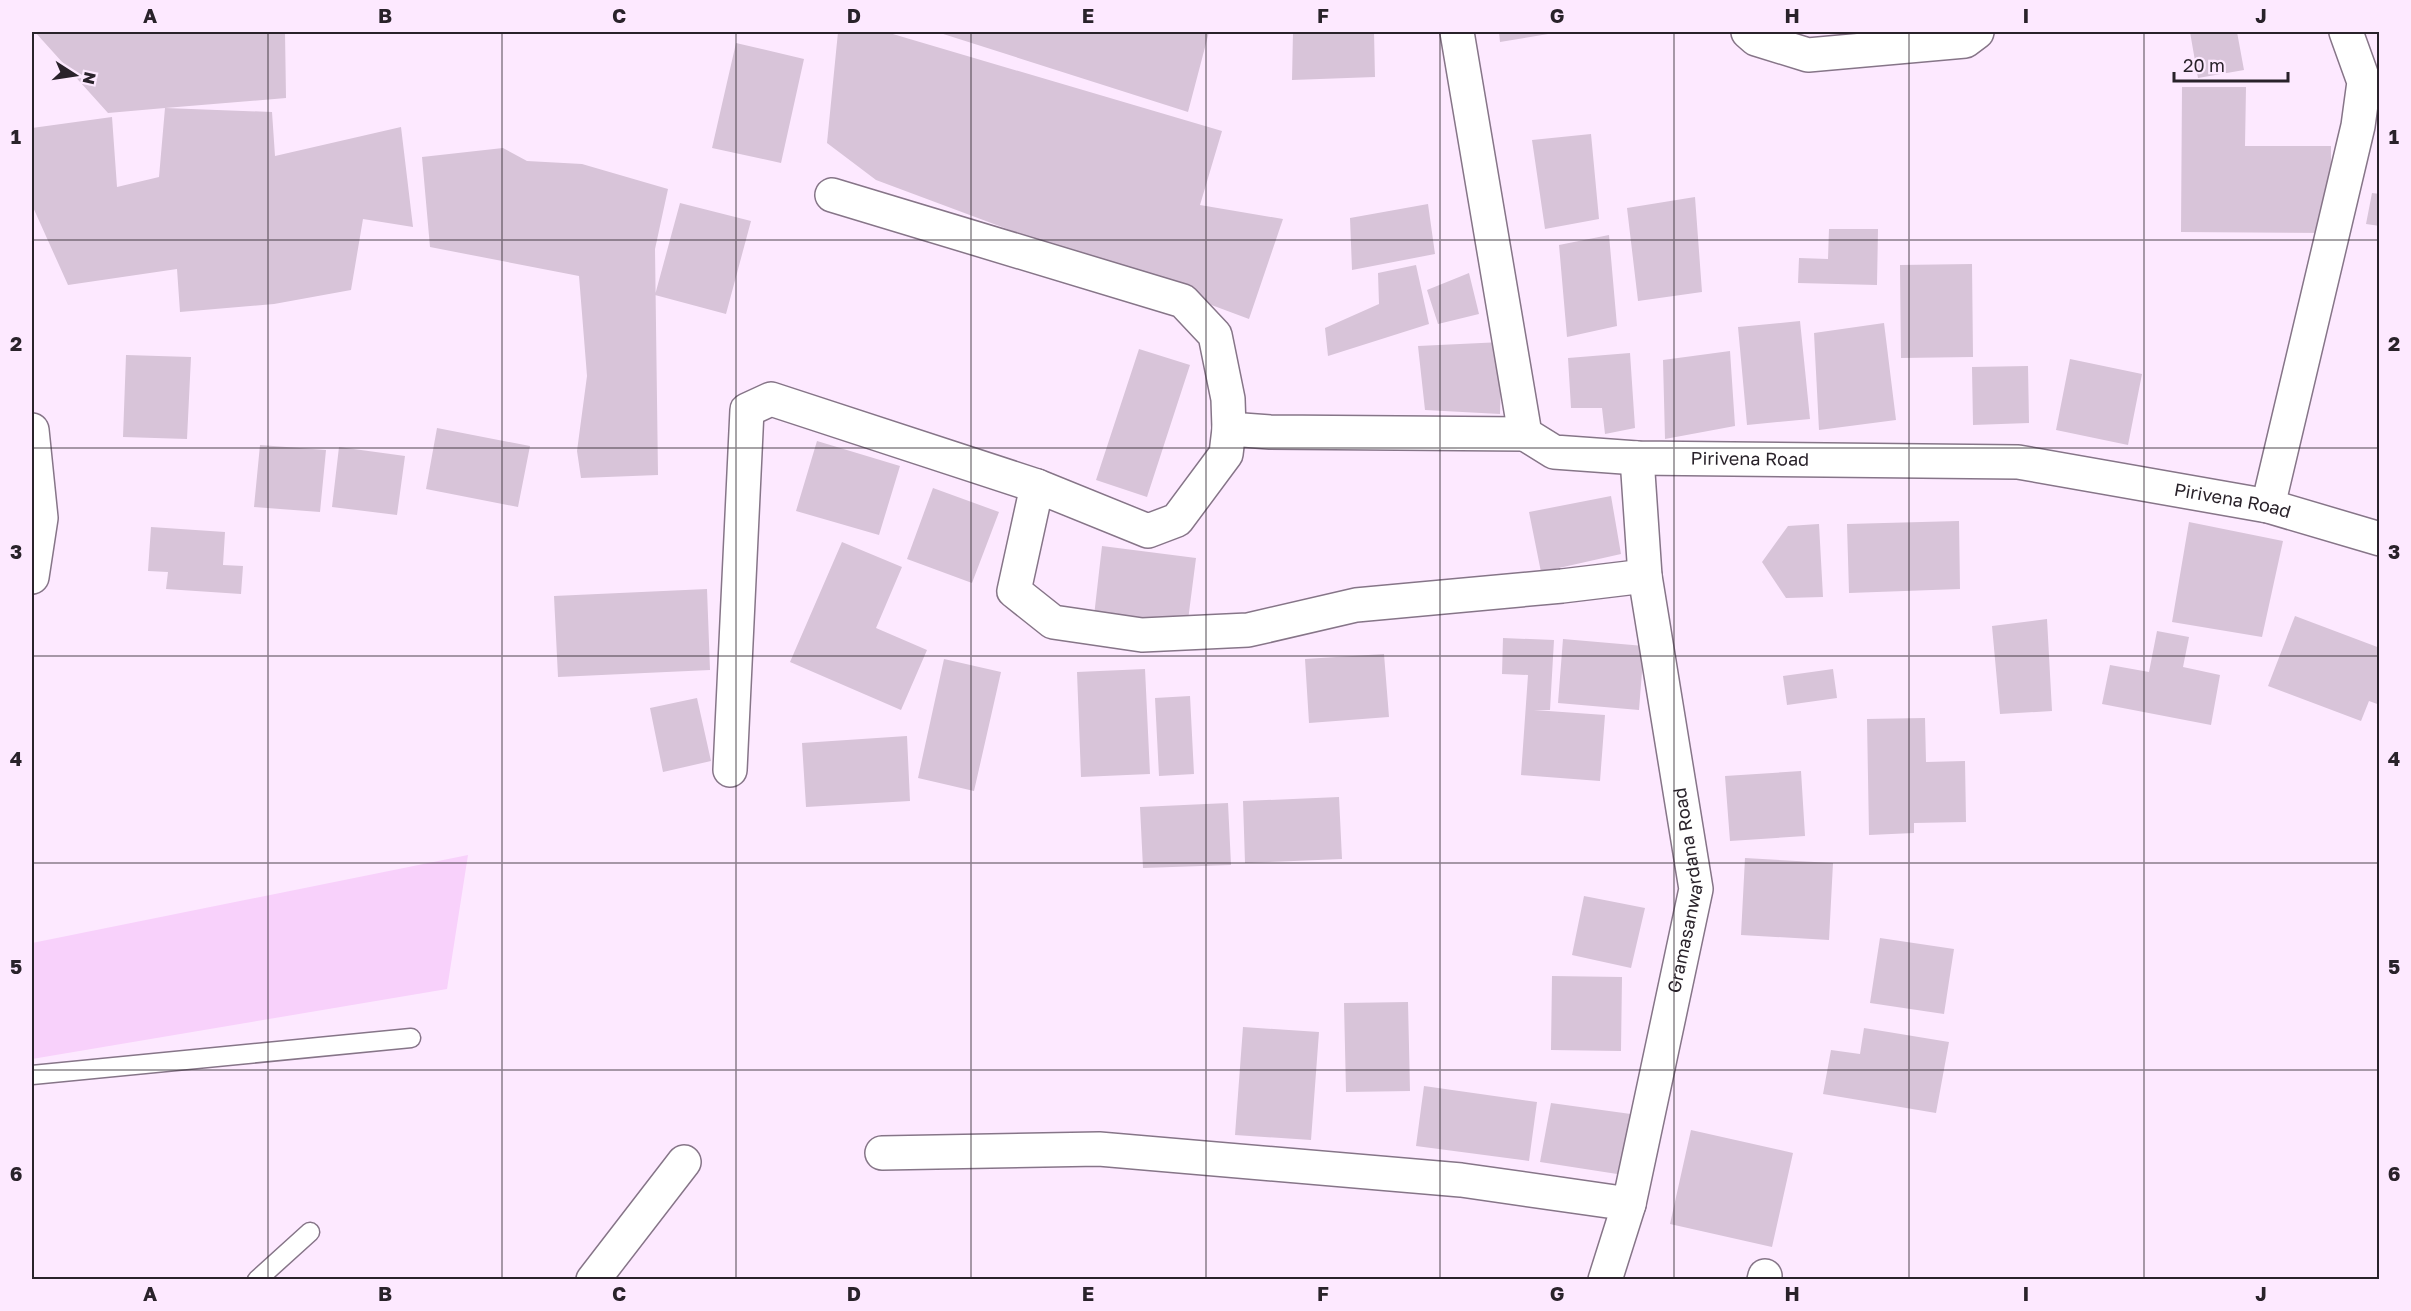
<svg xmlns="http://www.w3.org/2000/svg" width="2411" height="1311" font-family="'Golos Text',sans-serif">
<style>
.green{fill:#f8d1fb}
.building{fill:#d8c4d9}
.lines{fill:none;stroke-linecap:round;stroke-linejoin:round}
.lane-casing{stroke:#867588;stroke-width:21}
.street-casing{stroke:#867588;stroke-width:36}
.lane{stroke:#fff;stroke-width:18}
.street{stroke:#fff;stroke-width:33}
.grid{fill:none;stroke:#29222a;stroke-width:1.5;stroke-opacity:0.55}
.labels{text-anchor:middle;stroke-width:6;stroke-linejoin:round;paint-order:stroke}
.street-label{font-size:18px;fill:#29222a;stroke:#fde9ff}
.neatline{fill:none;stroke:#29222a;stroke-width:2}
.grid-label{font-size:20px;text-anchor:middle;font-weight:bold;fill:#29222a}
</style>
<rect width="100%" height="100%" fill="#fde9ff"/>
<path class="green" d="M468,855L447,989L32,1059V943Z"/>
<path class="building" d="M35,32H285L286,98L165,108L272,112L275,156L401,127L413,227L363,219L351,290L274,304L180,312L177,269L68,285L32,205V128L112,117L117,187L159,177L165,108L108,113Z
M838,32H886L1222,131L1200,205L1283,219L1249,319L876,180L827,143Z
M937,32H1209L1188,112Z
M1293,32H1374L1375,77L1292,80Z
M1499,32H1554V33L1500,42Z
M2190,32H2237L2244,70L2198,78Z
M736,43L804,59L781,163L712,148Z
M2182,87H2246L2245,146H2331V233L2181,232Z
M1591,134L1599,219L1545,229L1532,140Z
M503,148L527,161L582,164L668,189L655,249L658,475L581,478L577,451L587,376L579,276L430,247L422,157Z
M2372,193L2380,194V226L2366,224Z
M1695,197L1702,292L1638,301L1627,208Z
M680,203L751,221L726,314L655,295Z
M1428,204L1435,254L1352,270L1350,218Z
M1829,229H1878L1877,285L1798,283L1799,258L1828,259Z
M1609,235L1617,326L1567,337L1559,245Z
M1972,264L1973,357L1901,358L1900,265Z
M1416,265L1429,324L1328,356L1325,328L1379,304L1378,273Z
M1469,273L1479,314L1438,324L1427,290Z
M1800,321L1810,419L1747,425L1738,327Z
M1884,323L1896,420L1819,430L1814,333Z
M1502,342L1500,414L1425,410L1418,346Z
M1139,349L1190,365L1147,497L1096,480Z
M1730,351L1735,426L1665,439L1663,360Z
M1630,353L1635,428L1605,434L1602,408H1571L1568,358Z
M126,355L191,357L187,439L123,437Z
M2070,359L2142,374L2128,445L2056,430Z
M2028,366L2029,423L1973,425L1972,367Z
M437,428L530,446L518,507L426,489Z
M817,441L900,466L879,535L796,511Z
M260,445L326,450L320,512L254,507Z
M339,447L405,456L397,515L332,507Z
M933,488L999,512L972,583L907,559Z
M1611,496L1621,554L1541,572L1529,512Z
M1959,521L1960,589L1849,593L1847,524Z
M2189,522L2283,541L2262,637L2172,622Z
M1819,524L1823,597L1786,598L1762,562L1788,526Z
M151,527L225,532L223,565L243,566L241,594L166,589L168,572L148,571Z
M842,542L902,567L876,628L927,650L901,710L790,662Z
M1102,546L1196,558L1187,628L1094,616Z
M707,589L710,670L558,677L554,596Z
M2295,616L2380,648V705L2369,701L2361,721L2268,686Z
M2047,619L2052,711L2000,714L1992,626Z
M2157,631L2189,637L2183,667L2220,675L2211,725L2102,704L2110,665L2149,672Z
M1503,638L1554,640L1550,710H1534L1605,715L1600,781L1521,775L1528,675L1502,674Z
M1563,639L1644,646L1639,710L1558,703Z
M1384,654L1389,717L1309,723L1305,659Z
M944,659L1001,672L974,791L918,778Z
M1145,669L1150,774L1081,777L1077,672Z
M1833,669L1837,698L1787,705L1783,676Z
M1190,696L1194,774L1159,776L1155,698Z
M697,698L711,761L663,772L650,708Z
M1925,718L1926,762L1965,761L1966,822L1914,823V833L1869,835L1867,719Z
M907,736L910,801L806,807L802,743Z
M1801,771L1805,836L1730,841L1725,776Z
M1339,797L1342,859L1245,863L1243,801Z
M1228,803L1231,865L1143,868L1140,807Z
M1745,858L1833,863L1829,940L1741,935Z
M1584,896L1645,908L1631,968L1572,955Z
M1880,938L1954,949L1944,1014L1870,1003Z
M1552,976L1622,977L1621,1051L1551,1050Z
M1408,1002L1410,1091L1346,1092L1344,1003Z
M1243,1027L1319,1032L1311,1140L1235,1135Z
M1864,1028L1949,1042L1936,1113L1823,1094L1831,1050L1860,1054Z
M1424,1086L1537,1102L1529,1161L1416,1146Z
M1551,1103L1638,1115L1630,1176L1540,1162Z
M1691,1130L1793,1153L1772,1247L1670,1224Z"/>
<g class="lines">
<defs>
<path id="lane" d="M32,1075L411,1038
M257,1280L310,1232"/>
<g id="street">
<path id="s1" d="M1457,32L1525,434L1554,452L1637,458L2018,462L2268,506L2380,539"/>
<path d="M1748,32L1756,39L1808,55L1965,41L1977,32"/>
<path d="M832,195L1183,301L1215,335L1228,399L1229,429L1226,454L1177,520L1148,531L1037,486L1014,591L1053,622L1142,635L1248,630L1356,605L1562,586L1645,576"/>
<path d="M1229,429L1270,432L1525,434"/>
<path d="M32,430L41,518L32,577"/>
<path d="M2268,506L2358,126L2364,82L2346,32"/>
<path d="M730,770L747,410L771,399L1037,486"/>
<path d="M882,1153L1099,1149L1461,1180L1629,1204"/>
<path d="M593,1280L684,1162"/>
<path id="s2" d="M1605,1280L1629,1204L1696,889L1645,576L1637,458"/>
<path d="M1764,1280L1765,1276"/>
</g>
</defs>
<use href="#lane" class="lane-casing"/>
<use href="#street" class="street-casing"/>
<use href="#lane" class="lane"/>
<use href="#street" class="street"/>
</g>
<path class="grid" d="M268,32V1280M502,32V1280M736,32V1280M971,32V1280M1206,32V1280M1440,32V1280M1674,32V1280M1909,32V1280M2144,32V1280M32,240H2380M32,448H2380M32,656H2380M32,863H2380M32,1070H2380"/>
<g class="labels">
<g class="street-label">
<text dy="6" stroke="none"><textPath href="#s1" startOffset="638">Pirivena Road</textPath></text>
<text dy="6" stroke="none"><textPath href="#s1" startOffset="1124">Pirivena Road</textPath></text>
<text dy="6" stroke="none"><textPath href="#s2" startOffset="400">Gramasanwardana Road</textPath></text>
</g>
</g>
<rect width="2411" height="1311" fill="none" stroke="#fde9ff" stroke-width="66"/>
<g transform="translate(75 75) rotate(102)" stroke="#fde9ff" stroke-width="4.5" paint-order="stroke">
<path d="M0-4.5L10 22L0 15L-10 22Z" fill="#29222a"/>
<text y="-9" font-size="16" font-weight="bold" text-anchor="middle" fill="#29222a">N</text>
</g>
<path d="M2174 72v9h114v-9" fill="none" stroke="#29222a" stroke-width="3"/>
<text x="2183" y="72" font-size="18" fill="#29222a" stroke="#fde9ff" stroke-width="4.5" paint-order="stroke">20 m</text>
<rect x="33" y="33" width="2345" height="1245" class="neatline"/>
<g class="grid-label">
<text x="150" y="23">A</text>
<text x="385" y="23">B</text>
<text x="619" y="23">C</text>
<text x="854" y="23">D</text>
<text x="1088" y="23">E</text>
<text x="1323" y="23">F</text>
<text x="1557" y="23">G</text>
<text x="1792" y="23">H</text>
<text x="2026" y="23">I</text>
<text x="2261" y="23">J</text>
<text x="16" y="144">1</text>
<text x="2394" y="144">1</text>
<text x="16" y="351">2</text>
<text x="2394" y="351">2</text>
<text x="16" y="559">3</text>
<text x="2394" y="559">3</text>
<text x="16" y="766">4</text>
<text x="2394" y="766">4</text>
<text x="16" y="974">5</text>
<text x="2394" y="974">5</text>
<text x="16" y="1181">6</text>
<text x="2394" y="1181">6</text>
<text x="150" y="1301">A</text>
<text x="385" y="1301">B</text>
<text x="619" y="1301">C</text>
<text x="854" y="1301">D</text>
<text x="1088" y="1301">E</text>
<text x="1323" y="1301">F</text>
<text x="1557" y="1301">G</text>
<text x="1792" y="1301">H</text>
<text x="2026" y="1301">I</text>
<text x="2261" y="1301">J</text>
</g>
</svg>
